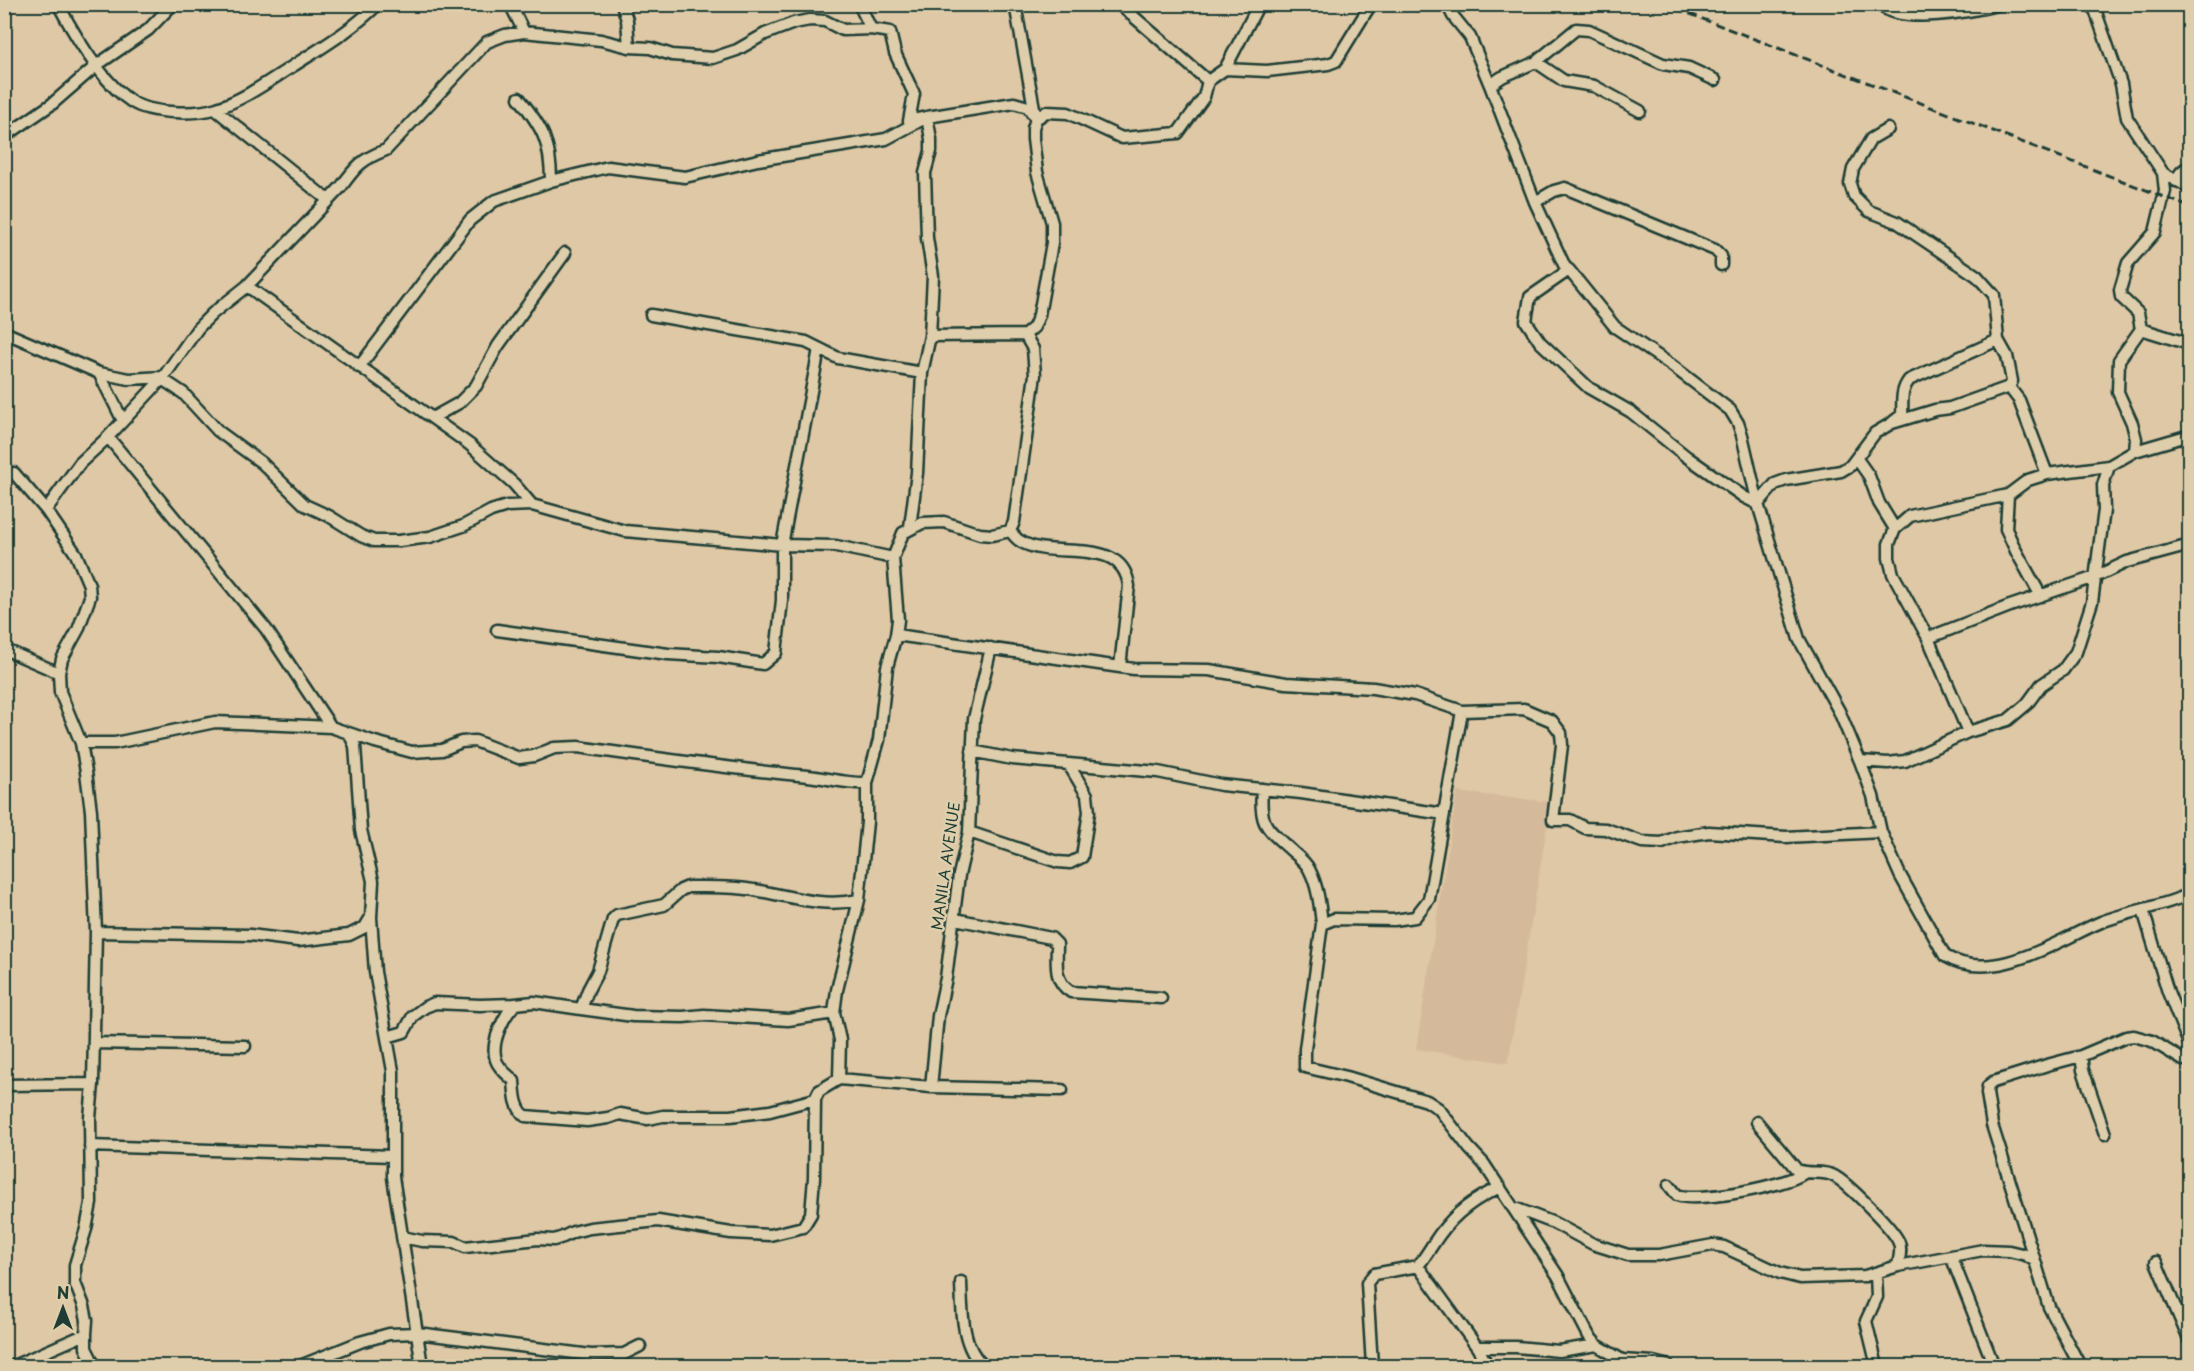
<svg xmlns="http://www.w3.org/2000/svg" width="2194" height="1371" font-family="'Playpen Sans',sans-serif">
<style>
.built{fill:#d4ba9a}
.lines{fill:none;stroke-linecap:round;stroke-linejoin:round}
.street-casing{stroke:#1f3d34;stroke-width:15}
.street{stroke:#dfceab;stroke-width:10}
.rail{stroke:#1f3d34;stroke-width:3;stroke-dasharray:9 4.5;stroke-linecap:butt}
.labels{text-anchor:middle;stroke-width:5;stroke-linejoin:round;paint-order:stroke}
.street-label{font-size:15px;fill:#1f3d34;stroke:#dfceab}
</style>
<rect width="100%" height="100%" fill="#dfc8a6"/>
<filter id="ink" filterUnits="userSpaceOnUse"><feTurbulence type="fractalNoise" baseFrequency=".0167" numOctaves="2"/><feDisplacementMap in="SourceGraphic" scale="12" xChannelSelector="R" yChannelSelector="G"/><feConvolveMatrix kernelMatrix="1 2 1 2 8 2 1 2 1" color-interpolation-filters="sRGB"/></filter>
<g filter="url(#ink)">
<path class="built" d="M1457,792L1551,802L1508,1063L1416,1049Z"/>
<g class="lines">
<defs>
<path id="street" d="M58,4C75,36 102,83 132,102C151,114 197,115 217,108C245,99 269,81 293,66C324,46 352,30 378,4
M510,4L524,32
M622,4L627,20L629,47
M859,4L871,29
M1119,4L1208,81
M1447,4L1453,16L1470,37L1490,85
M1879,4C1900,26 1974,11 2001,4
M2093,4L2121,84L2127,118L2163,173L2190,188
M1536,62L1564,81L1594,86L1640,111
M1225,69L1267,71L1328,64L1336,61L1371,4
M1715,80L1689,68L1663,64L1589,30L1576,29L1536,62L1502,77L1490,85L1535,202L1565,267L1569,270L1530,297L1526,321L1540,342L1589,388L1631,412L1687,457L1744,497L1758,504L1799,639L1839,711L1860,761L1873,796L1881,832L1900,875L1945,956C1993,985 2056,941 2101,922C2130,911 2161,907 2190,894
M519,98C542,127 551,142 551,181
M215,109L328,200
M1888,129L1871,139L1853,169L1850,184L1854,196L1869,211L1897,222L1977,276L1994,295L1998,340L2007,356L2012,381L2009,387
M4,137L52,104L97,65L148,30L173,4
M2176,181C2179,174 2182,169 2190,167
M1535,202L1554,191L1565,188L1715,250L1721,256V265
M1569,270L1615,327L1671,365L1730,410L1738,423L1742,435L1758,504
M247,286L470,445L514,484L532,505
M651,315L806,342L838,358L922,373
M2141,329L2183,342L2190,346
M4,332L99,373L129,379L163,377
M930,336L1025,335L1034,327L1039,315L1052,243V223L1037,172L1033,139V128L1036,119L1046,112L1068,113L1122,138L1178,133L1204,97L1208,81L1225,69L1259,4
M359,367L470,220L494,201L551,181L608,167L685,177L758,160L886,139L927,117L1014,103L1028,107L1036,119L1015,4
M99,373L123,421
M162,379L183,393L218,431L262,463L305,505L329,516L361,536L374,541H399L430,537L463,526L491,511L507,506L532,505L625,531L782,545L836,546L893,558
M2009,387L2019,400L2047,474
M432,418L459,403L476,386L498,346L565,253
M1893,422L1902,415C1903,401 1900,392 1909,380L1998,340
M108,437L266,629L331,727L375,742L412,752L442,750L461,742L475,741L519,758L534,756L554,748L578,747C654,758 731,769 808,776C828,778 847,784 867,783
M2135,451L2190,435
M1857,459L1869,476L1879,503L1895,529
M14,473L46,510L80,463L108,437L162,379L198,328L213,313L247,286L341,187C356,166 362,159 386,150L487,42L505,35L524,32L601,40L629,47L650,48L672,55L713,58L737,50L765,34L794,23L810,20L825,21L843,30L871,29L890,32L895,53L914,94L909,121L927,117L931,139V151L925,173L927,238L933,276L930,336L922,373L917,473L910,527
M2008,495L2006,529L2016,551L2041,596
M1758,504L1775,484L1786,480L1841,471L1851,465L1875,433L1892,423L1935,410L1950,408L2009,387
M1010,531C1013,534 1016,539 1020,541C1052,562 1122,533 1129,586L1120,667
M497,630L668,654L718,657L763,664L776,653L782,600V545L819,349
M896,635L1134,669L1209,670L1286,683L1373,688L1415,695L1462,711L1524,709L1552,721L1561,733L1562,745L1553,820H1570L1585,828L1606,829L1642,842L1662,843L1677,837L1709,832L1786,837L1881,832
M1928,638L2010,606L2095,577L2127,562L2190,545
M4,649L59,673
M1462,711L1429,899L1415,917L1394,920L1334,919L1322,924L1305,1049V1067L1347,1077L1427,1101L1439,1109L1469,1148L1484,1164L1558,1276L1589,1336L1597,1345L1622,1360L1653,1362L1669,1366
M1968,732L1928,638L1893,574L1889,558V544L1895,529L1910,516L2008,495L2028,480L2047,474L2109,466L2135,451L2136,439L2132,423L2118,392L2119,360L2141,329L2138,313L2121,297L2120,290L2128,263L2155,232L2165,191L2163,173
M81,743H115L215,722L331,727
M972,751L1012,759L1158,772L1221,785L1301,793L1444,814
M1860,761L1888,763L1905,761L1968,732L2008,720L2027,704L2041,685L2063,670L2076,652L2092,602L2104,510L2103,485L2109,466
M1262,789C1259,827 1267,828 1293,852C1299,857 1306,863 1309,869C1318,886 1320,906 1322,924
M969,832L1058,862L1070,863L1082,857L1089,812L1087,795L1069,765
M2143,910L2168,992L2190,1046
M371,918L375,972L393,1071V1177L422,1366
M955,919L1051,938L1057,944C1057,963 1053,981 1071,992L1161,998
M96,932L250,935L298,941L349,935L365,927L371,917L373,881L361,830L355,746L350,735
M581,1009L633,1016L683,1017L704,1015L788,1020L834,1013
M387,1037L404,1032L413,1016L425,1007L435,1003L480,1005L515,1004
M94,1043L245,1046
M2081,1056L2083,1070L2105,1134
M839,1079L840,1040L834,1013L837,990L859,900L867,822V783L879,740L887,667L896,635L898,620L893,558L903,533L922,523L944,522L980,534L992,535L1010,531L1014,522L1035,375L1033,349L1025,335
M4,1085L93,1084
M931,1087L938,1016L946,978L959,875L969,832L974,719L991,648
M815,1099L770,1111L730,1116H663L648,1119L620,1114L608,1118L587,1121L525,1116C515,1107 515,1094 514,1081C508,1075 499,1069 496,1060C490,1042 504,1016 515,1004L534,1002L581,1009L588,990L598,971L613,919L617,915L664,905L681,890L688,887C709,887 733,886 754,890C791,896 820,908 859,900
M1757,1122L1797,1170C1809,1175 1822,1170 1834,1176C1846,1182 1895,1230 1899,1243C1902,1250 1899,1258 1898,1266
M90,1146L392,1156
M1669,1185L1677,1195C1699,1203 1785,1186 1804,1173
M1512,1207L1554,1223L1593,1244L1628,1255H1659L1713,1245L1724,1247L1780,1273L1800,1278L1865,1276L1898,1266L1983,1250L2009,1251L2026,1255L2035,1261L2049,1307L2080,1366
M402,1237L422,1241L454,1242L465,1247L538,1239L554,1240L563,1237L573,1232L590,1228L658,1221L731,1233L770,1235L803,1227L811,1214L814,1178L815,1099L819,1091L839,1079L931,1087L1062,1090
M1951,1256L1994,1366
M2035,1261L1992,1125L1987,1093L1988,1086L1993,1082L2047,1065L2081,1056L2126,1037L2134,1036L2152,1041L2183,1060H2190
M2156,1262L2190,1342
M1418,1266L1477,1347L1488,1366
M1876,1274L1877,1297L1866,1321L1877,1366
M961,1282C962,1309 961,1348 984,1366
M86,1334V1348L95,1366
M1477,1347H1516L1559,1351L1597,1345
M13,1366L86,1334L87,1320L84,1306L75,1283V1265L86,1229L91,1203L90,1118L93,1084L96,932L91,811L86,772L81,743L60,692L59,673L62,659L78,630L90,597L89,585L76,554L46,510
M300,1366L360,1342L389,1334L417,1333L591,1355L624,1354L640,1346
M1372,1366L1367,1283L1374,1274L1418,1266C1426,1256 1432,1245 1440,1234C1456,1212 1475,1199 1500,1187"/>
</defs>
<use href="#street" class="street-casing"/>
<use href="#street" class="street"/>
<path class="rail" d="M1664,4L2190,207"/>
</g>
</g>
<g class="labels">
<g class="street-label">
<text transform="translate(946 866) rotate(-82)" y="5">MANILA AVENUE</text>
</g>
</g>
<rect width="2194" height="1371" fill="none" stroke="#dfceab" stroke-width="24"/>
<rect x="12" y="12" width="2170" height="1347" fill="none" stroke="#1f3d34" stroke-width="2" filter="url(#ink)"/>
<g transform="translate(63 1308)" stroke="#dfceab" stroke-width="4.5" paint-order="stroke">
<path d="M0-4.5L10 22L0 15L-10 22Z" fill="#1f3d34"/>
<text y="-9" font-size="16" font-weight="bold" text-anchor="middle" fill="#1f3d34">N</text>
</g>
</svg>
